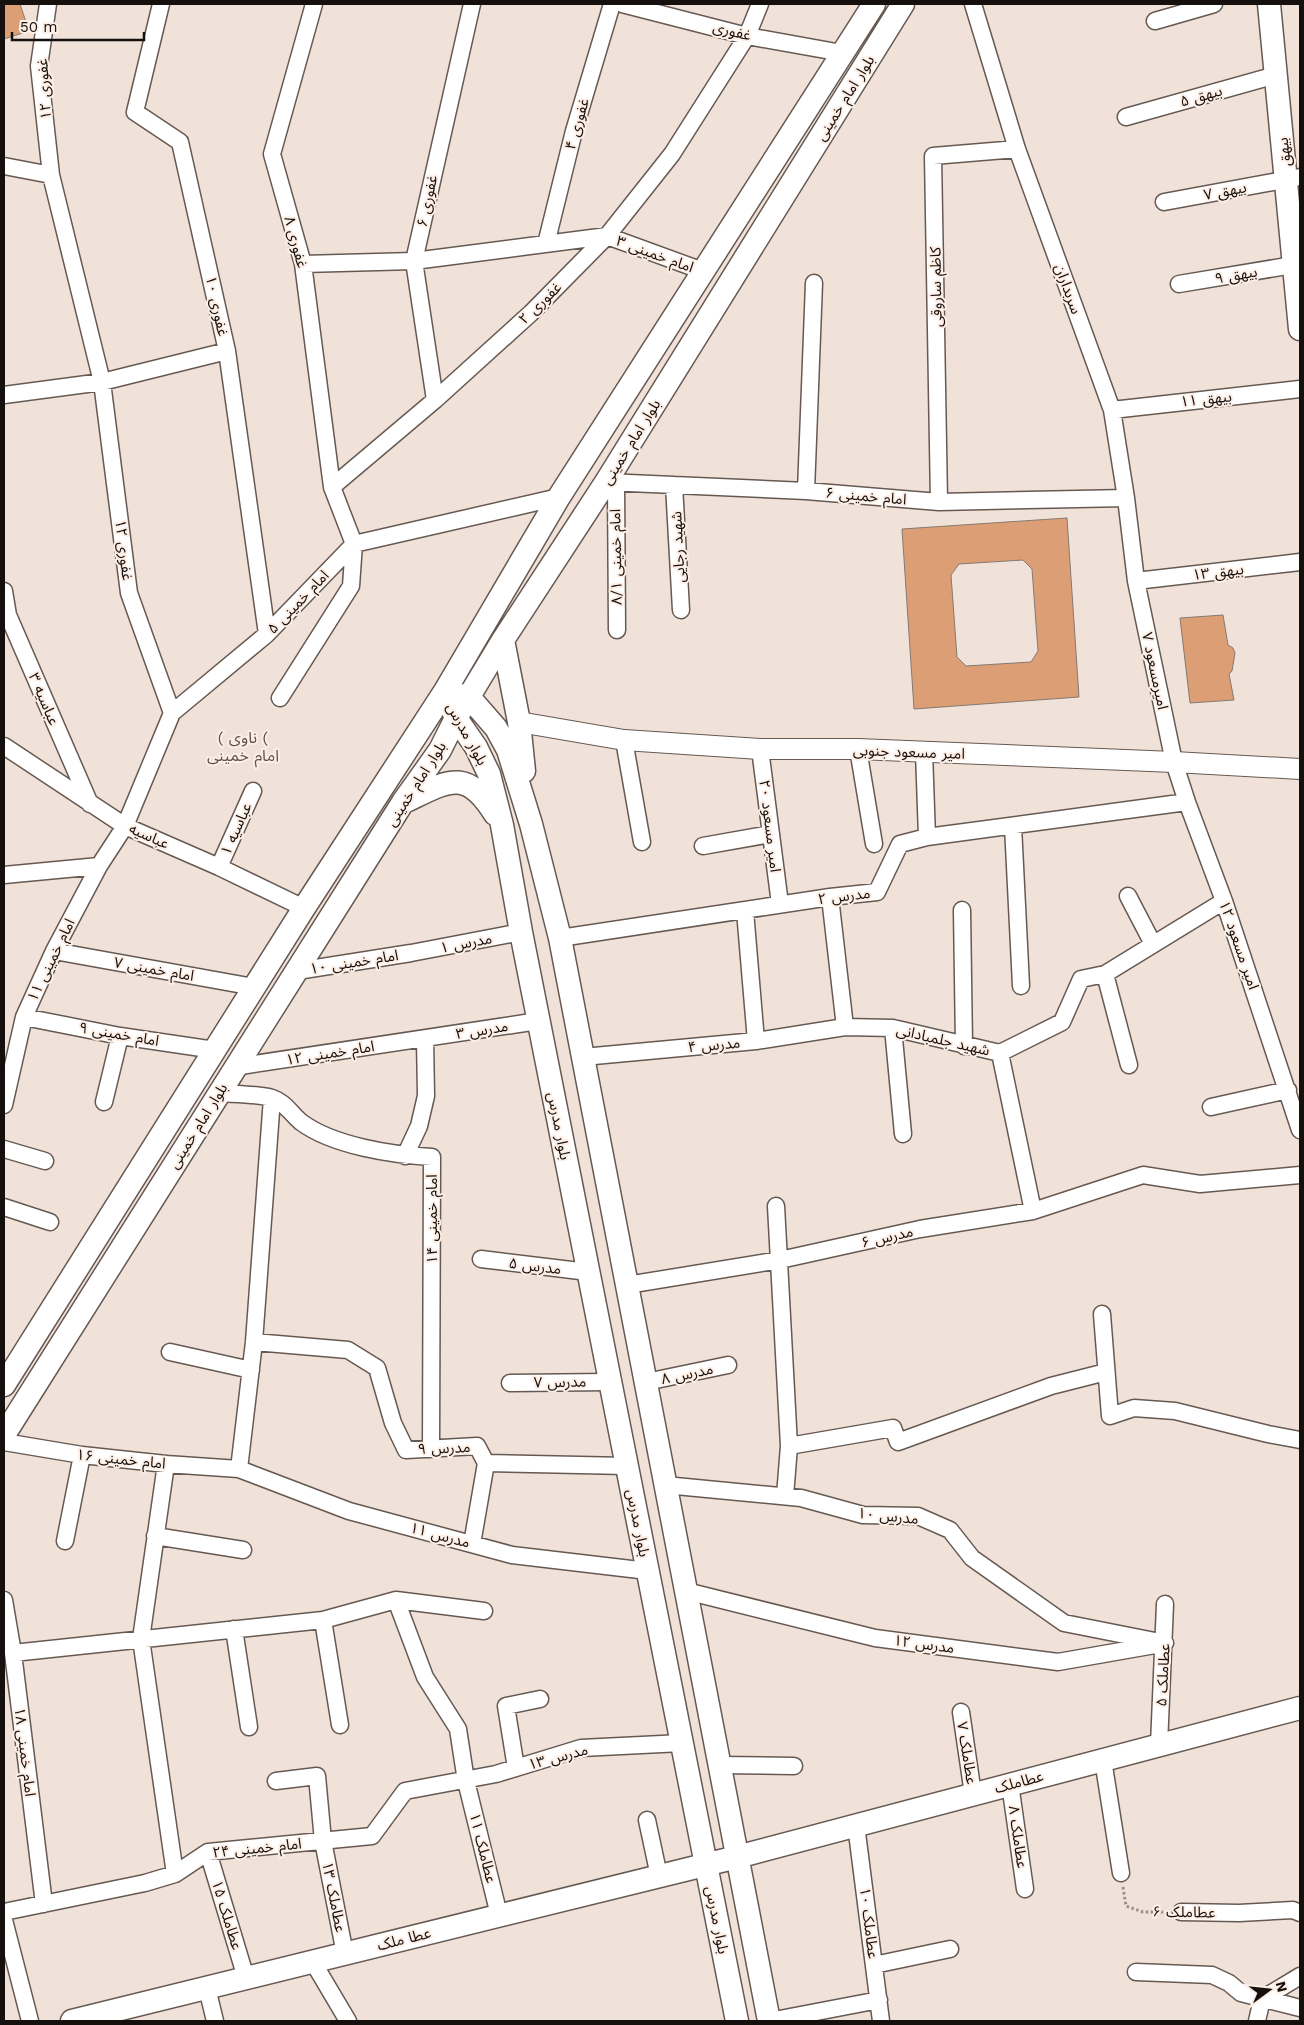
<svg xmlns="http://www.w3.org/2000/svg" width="1304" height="2025" font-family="'Work Sans','Noto Sans Arabic',sans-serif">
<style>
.building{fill:#db9e75;stroke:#867971;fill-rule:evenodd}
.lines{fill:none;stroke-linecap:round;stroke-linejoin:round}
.minor-casing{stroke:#665951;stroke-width:19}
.tertiary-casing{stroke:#665951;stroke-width:22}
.secondary-casing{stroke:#665951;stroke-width:25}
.path{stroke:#9a8f89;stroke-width:3;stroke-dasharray:2.5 2.5;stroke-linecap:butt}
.minor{stroke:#fff;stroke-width:16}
.tertiary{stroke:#fff;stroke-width:20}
.secondary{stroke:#fff;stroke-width:22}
.labels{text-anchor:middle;stroke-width:4;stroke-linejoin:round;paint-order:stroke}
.street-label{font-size:15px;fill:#15100d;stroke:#feefe6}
.neighbourhood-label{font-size:16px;fill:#5f534c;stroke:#feefe6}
</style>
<rect width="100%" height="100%" fill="#f1e2d9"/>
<path class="building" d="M4,4H20L29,31L4,39Z
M1067,518L1079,697L914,709L902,529ZM1023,560L1032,569L1038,651L1031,662L966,666L957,657L951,575L959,564Z
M1223,615L1228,645L1233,648L1235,653L1232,671L1229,674L1234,700L1190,703L1180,618Z"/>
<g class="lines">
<defs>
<path id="minor" d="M48,4L39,66L51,175L102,382L129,593L172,713
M161,4L135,112L180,142L227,351L267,634
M314,4L272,154L303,264L332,487
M622,4L747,36L842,53
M973,4L1017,149L1112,410L1126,498L1136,581L1174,762L1187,802L1224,901L1300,1130
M1155,21L1214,4
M1126,117L1276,75
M4,166L51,175
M1164,202L1300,177
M546,244L574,131L612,4
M303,264L414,261L607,236L703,271
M1179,284L1293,265
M4,395L102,382L227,351
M435,400L414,261L472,4
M1112,410L1300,389
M606,482L806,491L939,502L1126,498
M616,483L617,630
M674,485L681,610
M806,491L814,283
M939,502L933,156L1017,149
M1136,581L1300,562
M4,591L8,615L90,804
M280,698L351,586L354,544L332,487L435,400L531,313L607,236L672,154L747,36L760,4
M624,740L642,842
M4,746L125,826L219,867L304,908
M760,749L780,904
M858,749L874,844
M924,752L927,837
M1013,826L1021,986
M703,846L771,834
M219,867L253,791
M4,875L99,866
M1128,896L1153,944
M830,897L845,1027
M962,910L964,1046
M745,911L756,1041
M560,938L830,897L877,892L900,844L927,837L1187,802
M54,951L254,987
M297,971L411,953L521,932
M1105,974L1129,1065
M24,1017L120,1036L215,1050
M893,1028L903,1134
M1000,1053L1033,1211
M583,1057L756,1041L845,1027L893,1028L1000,1053L1062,1022L1081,979L1105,974L1224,901
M234,1067L538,1021
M219,1093C233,1094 259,1094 272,1098C285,1102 291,1114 301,1122C333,1146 393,1155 432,1157L431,1449
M104,1102L120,1036
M4,1105L24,1017L54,951L99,866L125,826L172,713L267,634L354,544L559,497
M1211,1107L1288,1090
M4,1149L45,1161
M405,1156L419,1126L426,1096L425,1039
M776,1206L789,1446L785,1496
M4,1207L50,1222
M481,1259L588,1272
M627,1285L780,1260L920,1229L1033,1211L1143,1175L1200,1184L1300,1175
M1102,1314L1110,1416L1134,1408L1175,1411L1268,1434L1300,1440
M254,1342L348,1350L377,1368L393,1423L406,1450L477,1446L486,1463L627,1466
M170,1352L251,1370
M646,1382L728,1365
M510,1383L610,1382
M4,1442L82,1455L166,1464L239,1469L349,1511L512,1555L648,1571
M789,1446L893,1428L898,1442L1051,1386L1106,1372
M166,1464L141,1639L175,1874
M239,1469L254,1342L272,1098
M665,1485L801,1498L863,1515L918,1516L950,1530L972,1558L1064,1623L1165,1643
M155,1536L243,1550
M65,1541L82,1455
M472,1544L486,1463
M686,1591L875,1638L1058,1662L1155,1645
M4,1600L13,1653L44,1904
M396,1600L425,1677L458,1729L466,1781L499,1915
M323,1620L340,1725
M234,1629L249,1727
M13,1653L323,1620L396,1600L484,1611
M961,1712L973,1794
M1159,1745L1165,1604
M1103,1760L1121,1873
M719,1765L794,1766
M516,1768L506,1706L540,1699
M276,1781L317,1776L323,1841L345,1954
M1010,1784L1025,1889
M647,1820L659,1876
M856,1825L881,2021
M208,1852L246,1978
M4,1912L145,1883L175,1874L208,1852L372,1836L405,1791L496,1774L581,1748L682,1743
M1181,1912L1239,1913L1293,1910L1300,1913
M4,1920L30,2021
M313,1962L348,2021
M874,1965L950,1949
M1136,1972L1212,1975L1229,1983L1241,1993L1300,2008
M207,1988L215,2021
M769,2021L879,2000
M1257,2021L1262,1999L1300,1976"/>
<path id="tertiary" d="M519,722L624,740L760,749H858L1174,762L1300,769"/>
<path id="secondary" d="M1269,4L1300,329
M503,640L519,722L524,771
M455,694L469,697L496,728L508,750L531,824L560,938L769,2021
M451,706L456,718L476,747L489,774L502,825L521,932L737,2021
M406,801C448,781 466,767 495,814
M4,1385L304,908L445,691L559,497L874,4
M4,1435L403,802L440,750L456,718L503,640L606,482L903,4
M72,2021L737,1857L1300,1708"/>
</defs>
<use href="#minor" class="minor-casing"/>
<use href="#tertiary" class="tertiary-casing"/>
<use href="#secondary" class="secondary-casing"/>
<path class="path" d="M1123,1887L1126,1906L1143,1912H1165"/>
<use href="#minor" class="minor"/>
<use href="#tertiary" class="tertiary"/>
<use href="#secondary" class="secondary"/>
</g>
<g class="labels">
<g class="street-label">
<text transform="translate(732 31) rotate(14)" y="5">غفوری</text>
<text transform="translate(44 89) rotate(-94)" y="5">غفوری ۱۲</text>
<text transform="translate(1201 96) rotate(-16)" y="5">بیهق ۵</text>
<text transform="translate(845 98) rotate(-58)" y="5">بلوار امام خمینی</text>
<text transform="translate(577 124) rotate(-74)" y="5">غفوری ۴</text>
<text transform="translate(1284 152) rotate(-96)" y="5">بیهق</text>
<text transform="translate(1225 191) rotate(-11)" y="5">بیهق ۷</text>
<text transform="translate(427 201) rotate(-78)" y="5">غفوری ۶</text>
<text transform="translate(296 242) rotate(75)" y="5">غفوری ۸</text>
<text transform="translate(655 254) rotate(20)" y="5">امام خمینی ۳</text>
<text transform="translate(1236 275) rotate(-10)" y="5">بیهق ۹</text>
<text transform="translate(936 287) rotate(-91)" y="5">کاظم ساروقی</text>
<text transform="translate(1068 289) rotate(70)" y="5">سربداران</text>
<text transform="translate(540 303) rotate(-44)" y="5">غفوری ۲</text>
<text transform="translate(217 306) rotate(78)" y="5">غفوری ۱۰</text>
<text transform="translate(1206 399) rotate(-6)" y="5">بیهق ۱۱</text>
<text transform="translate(631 442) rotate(-58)" y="5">بلوار امام خمینی</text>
<text transform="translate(866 496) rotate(5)" y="5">امام خمینی ۶</text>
<text transform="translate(678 547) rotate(-93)" y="5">شهید رجایی</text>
<text transform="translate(124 550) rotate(83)" y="5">غفوری ۱۲</text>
<text transform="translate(616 557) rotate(-91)" y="5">امام خمینی ۸/۱</text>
<text transform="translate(1218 572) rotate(-7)" y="5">بیهق ۱۳</text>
<text transform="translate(298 602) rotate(-46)" y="5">امام خمینی ۵</text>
<text transform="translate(1155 671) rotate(78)" y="5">امیرمسعود ۷</text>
<text transform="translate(44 699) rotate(67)" y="5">عباسیه ۳</text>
<text transform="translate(467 734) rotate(61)" y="5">بلوار مدرس</text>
<text transform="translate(909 752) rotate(2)" y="5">امیر مسعود جنوبی</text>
<text transform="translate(416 784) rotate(-57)" y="5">بلوار امام خمینی</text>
<text transform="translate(770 826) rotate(83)" y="5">امیر مسعود ۲۰</text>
<text transform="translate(236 829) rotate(-66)" y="5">عباسیه ۱</text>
<text transform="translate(149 836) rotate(24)" y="5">عباسیه</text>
<text transform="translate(844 896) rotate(-7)" y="5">مدرس ۲</text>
<text transform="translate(466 943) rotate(-11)" y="5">مدرس ۱</text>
<text transform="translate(1239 945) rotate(71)" y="5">امیر مسعود ۱۲</text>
<text transform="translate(51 960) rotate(-64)" y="5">امام خمینی ۱۱</text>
<text transform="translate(354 962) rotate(-9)" y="5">امام خمینی ۱۰</text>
<text transform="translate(154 969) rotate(10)" y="5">امام خمینی ۷</text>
<text transform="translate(482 1030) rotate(-9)" y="5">مدرس ۳</text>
<text transform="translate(119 1034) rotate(10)" y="5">امام خمینی ۹</text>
<text transform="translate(943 1040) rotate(13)" y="5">شهید جلمبادانی</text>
<text transform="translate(714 1045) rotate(-5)" y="5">مدرس ۴</text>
<text transform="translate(330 1053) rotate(-9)" y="5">امام خمینی ۱۲</text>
<text transform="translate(198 1126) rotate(-58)" y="5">بلوار امام خمینی</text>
<text transform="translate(559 1126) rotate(79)" y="5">بلوار مدرس</text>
<text transform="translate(432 1219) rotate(-90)" y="5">امام خمینی ۱۴</text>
<text transform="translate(887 1237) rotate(-13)" y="5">مدرس ۶</text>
<text transform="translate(535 1266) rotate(7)" y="5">مدرس ۵</text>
<text transform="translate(687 1374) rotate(-12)" y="5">مدرس ۸</text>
<text transform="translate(560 1382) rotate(-1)" y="5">مدرس ۷</text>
<text transform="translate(444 1448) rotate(-2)" y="5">مدرس ۹</text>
<text transform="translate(121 1459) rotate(6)" y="5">امام خمینی ۱۶</text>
<text transform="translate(888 1516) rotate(6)" y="5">مدرس ۱۰</text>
<text transform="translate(638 1523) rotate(79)" y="5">بلوار مدرس</text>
<text transform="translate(440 1535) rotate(15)" y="5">مدرس ۱۱</text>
<text transform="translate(924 1644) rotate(8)" y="5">مدرس ۱۲</text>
<text transform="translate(1163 1675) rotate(-87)" y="5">عطاملک ۵</text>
<text transform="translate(25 1752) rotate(83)" y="5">امام خمینی ۱۸</text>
<text transform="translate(967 1753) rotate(81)" y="5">عطاملک ۷</text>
<text transform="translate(558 1757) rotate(-15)" y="5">مدرس ۱۳</text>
<text transform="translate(1019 1782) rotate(-15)" y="5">عطاملک</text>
<text transform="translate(1018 1837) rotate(82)" y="5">عطاملک ۸</text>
<text transform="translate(257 1848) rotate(-6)" y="5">امام خمینی ۲۴</text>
<text transform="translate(483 1848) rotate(76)" y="5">عطاملک ۱۱</text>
<text transform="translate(334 1897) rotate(79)" y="5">عطاملک ۱۳</text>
<text transform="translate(1184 1912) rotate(1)" y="5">عطاملک ۶</text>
<text transform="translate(227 1915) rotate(73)" y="5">عطاملک ۱۵</text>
<text transform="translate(717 1920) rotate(79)" y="5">بلوار مدرس</text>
<text transform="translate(869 1923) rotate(83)" y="5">عطاملک ۱۰</text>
<text transform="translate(404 1939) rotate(-14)" y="5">عطا ملک</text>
</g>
<g class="neighbourhood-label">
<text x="243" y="743">( ناوی (<tspan x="243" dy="18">امام خمینی</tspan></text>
</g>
</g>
<rect width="1304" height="2025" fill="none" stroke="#15100d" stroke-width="10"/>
<g transform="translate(1269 1990) rotate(75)" stroke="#feefe6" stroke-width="4" paint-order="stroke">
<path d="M0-4L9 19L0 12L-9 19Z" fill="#15100d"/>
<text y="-8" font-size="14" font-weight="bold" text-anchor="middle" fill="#15100d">N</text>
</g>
<path d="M12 32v8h132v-8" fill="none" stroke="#15100d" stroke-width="2.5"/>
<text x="20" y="32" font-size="15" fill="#15100d" stroke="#feefe6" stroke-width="4" paint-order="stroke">50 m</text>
</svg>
